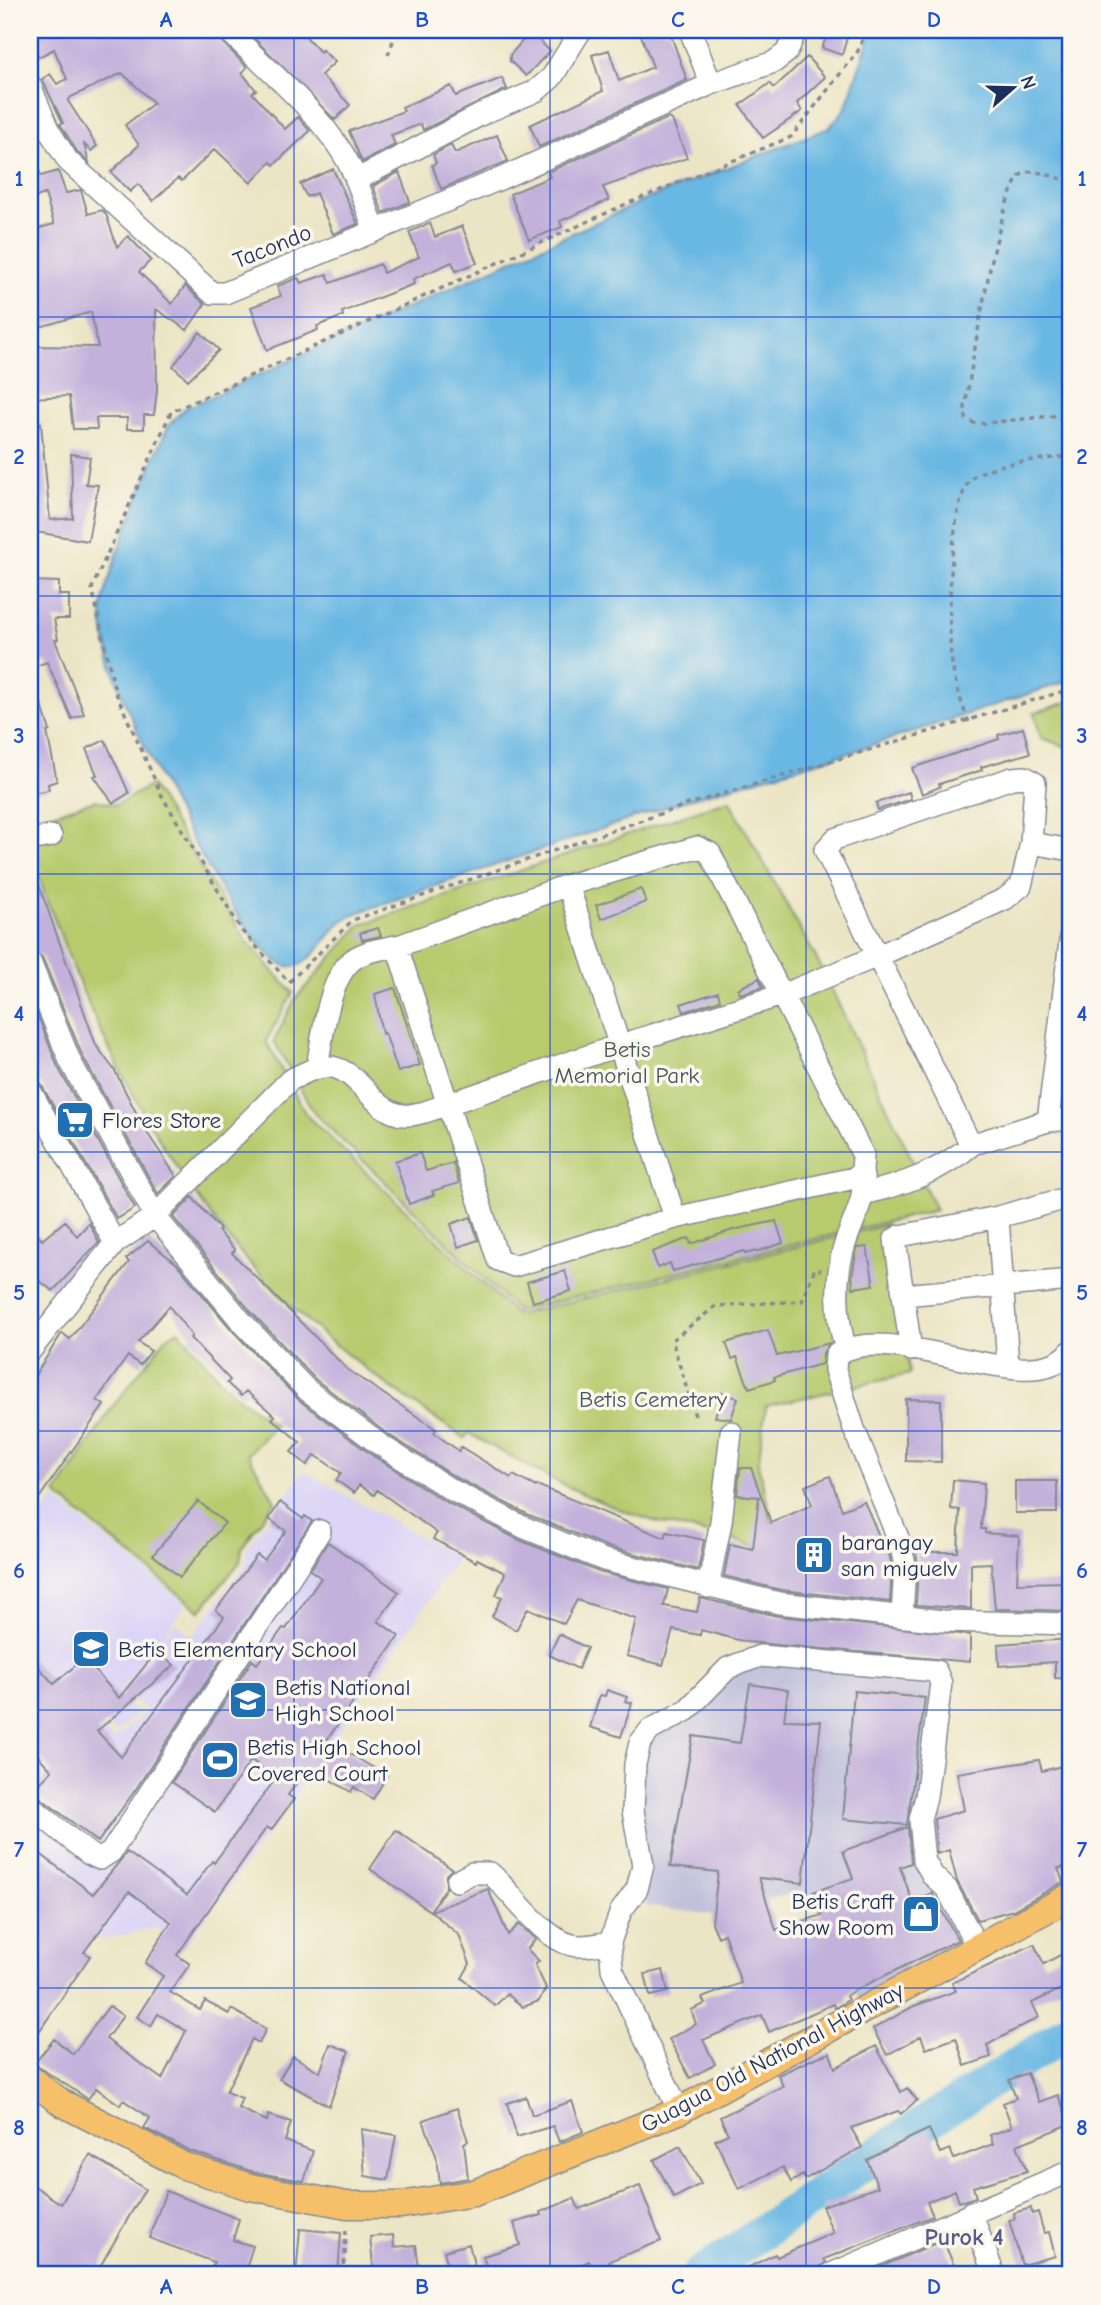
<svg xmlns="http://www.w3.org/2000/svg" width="1101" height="2305" font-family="'Comic Neue',sans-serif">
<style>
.built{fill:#dcd5f6}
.industrial{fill:#c2c1dc}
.green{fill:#b7cb6e;stroke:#697d66;stroke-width:2}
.water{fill:#69b7e3;stroke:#4273a0;stroke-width:2}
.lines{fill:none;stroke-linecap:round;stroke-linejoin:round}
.river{stroke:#69b7e3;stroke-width:35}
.building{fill:#c3b1db}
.minor-casing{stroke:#848a92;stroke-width:24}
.major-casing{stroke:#848a92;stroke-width:29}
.path{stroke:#848a92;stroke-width:3.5;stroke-dasharray:5 5;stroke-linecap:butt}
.minor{stroke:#fff;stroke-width:21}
.major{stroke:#f6c06b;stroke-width:26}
.grid{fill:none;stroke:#1d4ed8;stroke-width:2;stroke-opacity:0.55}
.labels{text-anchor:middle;stroke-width:7;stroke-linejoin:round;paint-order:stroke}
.street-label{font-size:23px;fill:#1b2f5e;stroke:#fbf7ec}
.park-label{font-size:23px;fill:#425662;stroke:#fbf7ec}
.poi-label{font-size:23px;fill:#1b2f5e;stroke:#fbf7ec;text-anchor:start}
.neighbourhood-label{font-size:24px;font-weight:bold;fill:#565c8a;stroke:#fbf7ec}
.neatline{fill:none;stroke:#1d4ed8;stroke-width:2.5}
.grid-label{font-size:23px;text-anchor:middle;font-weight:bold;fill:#1d4ed8}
</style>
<rect width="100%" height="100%" fill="#fbf7ec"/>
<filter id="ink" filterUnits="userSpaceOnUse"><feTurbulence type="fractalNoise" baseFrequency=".0143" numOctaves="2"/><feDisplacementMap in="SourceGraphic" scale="14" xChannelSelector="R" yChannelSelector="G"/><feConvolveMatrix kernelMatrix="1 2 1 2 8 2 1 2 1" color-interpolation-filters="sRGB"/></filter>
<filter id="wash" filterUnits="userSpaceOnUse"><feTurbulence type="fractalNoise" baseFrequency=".00686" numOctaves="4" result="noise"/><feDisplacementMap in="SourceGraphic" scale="28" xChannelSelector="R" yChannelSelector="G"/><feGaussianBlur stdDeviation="1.57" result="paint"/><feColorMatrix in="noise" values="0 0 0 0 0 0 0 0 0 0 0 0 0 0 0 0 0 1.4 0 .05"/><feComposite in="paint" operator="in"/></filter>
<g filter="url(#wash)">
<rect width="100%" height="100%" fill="#ece5c5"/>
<path class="built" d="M304,1471L458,1558L268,1834L186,1944L156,1928L99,1940L30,1890V1785L96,1721L114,1740L147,1710L123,1691L175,1623L193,1636L246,1563L247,1547Z
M55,1499L187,1604L119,1693L138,1713L116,1733L98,1714L30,1782V1529Z"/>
<path class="industrial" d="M747,1651L948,1670L924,1825L927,1838L979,1938L859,1999L828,1919L795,1892L714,1915L647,1906L625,1788L631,1745L682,1711Z"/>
<path class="green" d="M1071,701V748L1041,738L1034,713Z
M151,785L247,942L293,993L266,1041L306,1115L516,1315L886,1225L910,1374L766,1406L758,1464L778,1545L774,1554C734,1537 692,1532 651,1520C586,1501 526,1465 468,1433L465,1438C405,1399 344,1356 292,1307C194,1215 112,1072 65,947C50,906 30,865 30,821L95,800L116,805Z
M729,800L821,967L936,1210L517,1311L314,1113L274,1041L295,999L360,925Z
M178,1330L230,1391L275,1425L248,1454L275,1501L242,1547L240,1562L200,1611L56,1494L111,1409L166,1338Z"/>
<path class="water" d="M872,30H1071V680L854,751L689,799L365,910C357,913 348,916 341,922C327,934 312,966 291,967C248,968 134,731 119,687C111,664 104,638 102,614C100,587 155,455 169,425L184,409L654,196L829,128L845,109Z"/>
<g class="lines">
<path class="river" d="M699,2275L902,2138L1071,2030"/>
</g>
<g id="blocks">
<path class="building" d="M36,30H215L219,39L247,67L242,73L256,90L252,93L285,129L298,117L310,131L274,165L271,162L251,183L215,149L182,181L178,178L153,201L138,184L130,192L111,172L139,145L125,125L154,103L122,73L71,97L68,101L97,146L91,151L84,144L89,163L78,153L60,124L63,123L42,79L50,74L57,84L67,79L54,49L39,57L30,40V33Z
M246,30H300L320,52L322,50L335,62L321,75L350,105L335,120Z
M639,30H669L687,80L539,147L530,125L603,91L592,55L609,50L619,81L653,67Z
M829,30L848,34L842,55L822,48Z
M530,32L550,51L526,76L510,61V55Z
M807,57L825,77L797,103L802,111L763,138L740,105L770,83L774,88Z
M502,78L507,89L423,130L421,124L391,135L395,145L362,162L349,131L404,111L402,107L451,86L456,96Z
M668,118L672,120L687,158L603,187L609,200L560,221L562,227L529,240L510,194L550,177L548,172Z
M497,135L508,161L441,189L432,165L436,163L433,155L451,145L455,153Z
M30,149L41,176L58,171L66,193L81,190L88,214L102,210L106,214L117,247L128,236L151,260L139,272L172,304L185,286L205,304L187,330L156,309L157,390L154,415H144V429H127V418H96L97,429H73L69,396L30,398V346L98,347L91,312L30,330V231L54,224L45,194L30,199Z
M333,169L358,224L333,234L316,193L307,197L300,184Z
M399,172L410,202L383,213L373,186Z
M430,223L435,237L462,226L477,263L456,271L452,262L413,279L414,284L342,312L343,316L317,326L318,330L267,350L251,307L281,296L277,286L298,278L301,283L327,274L331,283L380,264L383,273L419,257L409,232Z
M200,332L219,350L188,380L173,366Z
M30,423H41L50,520L73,518L71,454L90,457L86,484L98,485L88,541L30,531Z
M30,581L59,582V595H69V619H54L58,639L55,640L84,714L72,719L47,662L30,668Z
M30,677H33L50,731L47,732L57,781L48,784L49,790L33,793L30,772Z
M1023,728L1030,753L981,767L982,770L939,784L940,787L922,794L912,768L999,739L998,735Z
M105,740L129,793L113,803L94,776L97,775L86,749Z
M909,792L911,799L878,810L876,803Z
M34,871L96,1045L115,1071L144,1128L176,1176L158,1194L82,1055L42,957L30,949V872Z
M641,889L646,902L601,919L596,905Z
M378,928L381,936L362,940L360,933Z
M759,978L763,987L740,994L738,989Z
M395,988L420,1065L398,1072L385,1033L382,1034L375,994Z
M718,992L720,1000L684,1012L681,1004Z
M30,996L58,1067L135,1208L117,1219L41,1084L30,1069Z
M420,1153L426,1171L453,1163L459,1183L432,1191L434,1195L409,1204L395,1161Z
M192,1197L220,1229L218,1231L235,1250L232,1253L348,1370L436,1429L434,1433L459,1451L461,1447L511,1478L513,1475L536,1487L537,1485L665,1538L667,1532L704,1540L698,1570L608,1547L529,1515L457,1478L386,1433L316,1380L251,1312L173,1217Z
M471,1217L478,1240L458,1247L451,1224Z
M65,1221L77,1236L89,1223L99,1242L53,1291L30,1274V1226L42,1240Z
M776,1221L783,1243L762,1250L745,1254L744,1251L673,1271L670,1263L658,1268L652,1252L689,1238L691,1244L733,1230Z
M148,1241L177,1264L232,1330L299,1400L372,1455L444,1501L517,1539L599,1572L668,1589L664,1606L697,1612L700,1598L778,1616L970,1635V1662L746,1642L701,1630L700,1635L673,1630L663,1665L627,1656L636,1619L577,1600L564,1624L528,1608L516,1630L492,1616L502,1597L496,1595L505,1573L477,1559L476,1562L433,1539L437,1533L377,1490L374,1495L359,1485L354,1493L336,1480L341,1473L315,1455L307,1465L291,1452L300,1442L272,1419L275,1416L246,1391L241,1396L227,1383L230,1380L190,1338L192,1336L169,1306L138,1342L151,1351L140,1365L128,1356L97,1400L104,1405L30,1511V1383L62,1333L70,1339L129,1262L126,1259Z
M867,1247L874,1285L853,1288L852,1276L857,1248Z
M565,1271L571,1291L533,1302L527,1282Z
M768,1330L777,1356L830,1343L823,1353L822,1364L774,1377L775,1380L749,1388L737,1357L732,1359L726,1343Z
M722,1393L738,1398L731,1419L715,1417Z
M906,1399L941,1400V1462L906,1461Z
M740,1468H751L771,1523L812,1505L805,1486L830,1476L842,1510L864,1501L882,1543L885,1542L887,1547L892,1566L890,1602L781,1590L724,1576L730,1544L753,1549L759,1497L737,1495Z
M953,1480L984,1483L981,1529H985V1533L1019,1536L1017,1583L1071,1582V1611L995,1609L991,1563L971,1564V1609L916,1605L918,1565L916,1552H958L960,1510L951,1509Z
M1015,1481H1057V1513H1015Z
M198,1501L225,1523L180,1577L153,1555Z
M280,1502L303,1519L305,1516L312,1521L136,1789L98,1842L38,1796L30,1793L52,1771L30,1747V1658L54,1684L84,1658L119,1698L157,1651L174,1665L97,1731L121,1757L224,1617L216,1610L257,1555L264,1560L286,1531L269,1519Z
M328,1542L399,1592L378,1621L399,1636L327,1740L387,1776L373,1799L354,1787L351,1792L308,1767L288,1795L294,1799L271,1830L267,1827L177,1955L190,1964L170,1992L200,2010L205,2001L229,2014L231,2009L266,2029L259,2043L252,2039L226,2092L242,2098L238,2108L267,2121L268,2115L291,2122L285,2141L313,2151L304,2181L254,2172L190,2151L144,2128L150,2118L123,2100L120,2105L96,2088L88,2099L34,2064L54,2039L73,2054L109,2006L123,2016L106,2039L162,2079L186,2031L158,2014L151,2026L137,2017L163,1976L145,1963L171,1922L129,1892L84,1952L90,1956L30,2045V1846L93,1894L127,1852L187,1895L212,1861L214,1863L276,1778L251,1760L215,1812L172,1782L252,1660L257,1664L283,1628L286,1629L321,1578L310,1570Z
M559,1634L587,1648L578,1669L549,1655Z
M1071,1639V1679L1055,1678V1662L999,1666L998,1644Z
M750,1684L788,1690L784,1720L821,1721L803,1883L759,1878L776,1930L822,1915L813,1892L853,1878L843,1851L908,1827L911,1863L900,1867L913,1903L932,1893L958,1940L853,1991L846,1996L848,2000L835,2008L833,2004L769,2032L762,2015L703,2040L715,2064L690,2078L669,2039L696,2024L691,2010L705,2004L702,1998L741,1983L724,1934L718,1937L712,1923L718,1872L670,1867L693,1736L740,1743Z
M607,1690L627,1697L625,1701L632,1703L621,1737L590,1727L600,1695L605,1696Z
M854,1691L925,1698L907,1825L843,1819Z
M1039,1760L1042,1771L1062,1766L1067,1788H1071V1866L1058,1868L1063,1882L1013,1910L978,1920L957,1881L949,1850L937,1854L934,1819L964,1810L957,1773Z
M396,1830L452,1869L446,1875V1888L430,1911L370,1869Z
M488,1889L508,1935L519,1924L536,1939L527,1949L539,1961L535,1965L546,1988L539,2001L523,2007L507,1994L495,2006L462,1978L470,1964L459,1935L431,1911Z
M1034,1944L1044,1964L1071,1949V1984L1032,2003L1039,2017L987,2045L991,2057L965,2066L956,2038L926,2049L921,2036L887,2055L873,2029L914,2006L956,1991L952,1983Z
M663,1970L668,1992L650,1996L645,1974Z
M330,2044L349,2051L329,2106L279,2079L293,2056L320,2072Z
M876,2046L901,2092L907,2088L917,2100L901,2114L898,2111L851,2128L862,2147L805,2179L803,2175L791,2182L783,2167L739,2189L715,2140L728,2134L720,2117L783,2086L778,2075L817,2057L830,2053L835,2068Z
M1027,2073L1039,2102L1058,2095L1070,2124L1017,2145L1027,2171L973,2187L976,2197L959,2202L955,2190L927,2202L933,2216L824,2259L826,2262L818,2268L801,2275H733L775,2254L777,2257L833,2233L822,2206L878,2187L867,2160L908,2139L929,2129L940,2153L950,2149L954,2159L993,2144L990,2135L1012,2127L1003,2103L1016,2098L1009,2080Z
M526,2097L532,2115L572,2101L583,2132L559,2142L553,2126L517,2137L507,2103Z
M457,2108L468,2141L464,2143L468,2178L440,2183L436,2155L423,2120Z
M361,2129L396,2135L388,2180L365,2176Z
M680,2146L701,2184L674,2198L654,2160Z
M90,2155L145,2189L95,2275H30V2183L61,2204Z
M640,2186L661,2241L609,2261L614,2275H594L589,2261L556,2275H489L483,2256L520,2245L514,2223L542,2215L541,2212L574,2198L579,2209Z
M166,2191L239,2219L233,2240L253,2246L244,2275L211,2271L214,2262L149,2238Z
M1031,2208L1032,2214L1038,2212L1044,2233L1049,2232L1055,2256L1022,2265L1009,2220L1015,2219L1014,2213Z
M300,2229L341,2233L338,2275H296Z
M393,2235L394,2247L416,2245L420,2275H374L370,2237Z
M943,2240L958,2275H880L878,2268Z
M469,2244L475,2268L450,2274L444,2251Z"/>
</g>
</g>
<g filter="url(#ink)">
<use href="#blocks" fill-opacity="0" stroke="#848a92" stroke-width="2"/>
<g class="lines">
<defs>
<path id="minor" d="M228,30C266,69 312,105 342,152C357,175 365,205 375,231
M690,30L711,84
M30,85L48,129L68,161L212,293H225L500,179L711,84L774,62L787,52L796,30
M356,180L486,112L536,91L552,77L581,30
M30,840L51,836
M1031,843L1071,850
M697,847L710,853L863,1155L862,1172L854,1178L675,1218L514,1266L498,1260L399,953L401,945L568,885Z
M568,885L675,1218
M30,962L70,1061L155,1216L241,1321L307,1390L379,1444L450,1489L523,1527L604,1560L779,1603L943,1621L1071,1624
M317,1068C322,1039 328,984 349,963C362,950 384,949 401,945
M30,1090L115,1243
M1048,1121L1071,933
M862,1194C904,1185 941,1171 974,1143
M998,1217L1008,1366
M903,1295L1071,1280
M846,1348C836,1321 835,1279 843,1251C849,1226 869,1197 862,1172
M911,1350L895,1239L900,1236L998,1217L1071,1197
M30,1351L115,1243L155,1216L290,1080C303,1074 317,1065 332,1067C361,1072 373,1113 404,1115C410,1116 419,1113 425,1112L617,1046L782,995L878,956L1005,899L1021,886L1031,843L1035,783L1025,777L1012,778L835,839L825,850L969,1141L980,1142L1048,1121L1071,1119
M708,1587L721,1522L731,1432
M902,1617L905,1565L900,1543L854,1429L835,1370L836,1355C892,1317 1030,1403 1071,1351
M30,1806L89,1854L100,1859L111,1852L320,1531
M457,1881L472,1873H490C513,1893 541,1938 572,1945C584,1948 597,1944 610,1942
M679,2111L612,1969L610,1942L621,1911L637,1889L643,1865L633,1811L635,1764L640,1743L650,1730L687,1710L728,1668L760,1656L936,1671L941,1683L926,1797L920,1819L924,1860L933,1876L947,1889L977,1947
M971,2212L994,2275
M829,2275L1071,2171"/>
<path id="major" d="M30,2079L62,2103L184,2166L250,2187L347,2205H401L474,2193L679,2111L1071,1896"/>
</defs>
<use href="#minor" class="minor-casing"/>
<use href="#major" class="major-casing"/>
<path class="path" d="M866,30L858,51L791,137L624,205L171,412L92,588L115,691L162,796L242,931L289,982L353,920L689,804L1071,689
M388,55L397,30
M1071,182C1058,179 1037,168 1024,173C999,182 971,374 965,407L966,419L976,424L1071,414
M969,722C961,703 953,677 951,655C948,623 949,497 972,478C990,462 1047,459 1071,456
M695,1416L672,1340L716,1306L802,1301L815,1268L821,1270
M344,2275L346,2228"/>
<use href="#minor" class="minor"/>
<use href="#major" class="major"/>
</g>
</g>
<path class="grid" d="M294,30V2275M550,30V2275M806,30V2275M30,317H1071M30,596H1071M30,874H1071M30,1152H1071M30,1431H1071M30,1710H1071M30,1988H1071"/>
<defs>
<symbol id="supermarket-square" viewBox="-11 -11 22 22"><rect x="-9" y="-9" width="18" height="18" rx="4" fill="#1f6fb2" stroke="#fbf7ec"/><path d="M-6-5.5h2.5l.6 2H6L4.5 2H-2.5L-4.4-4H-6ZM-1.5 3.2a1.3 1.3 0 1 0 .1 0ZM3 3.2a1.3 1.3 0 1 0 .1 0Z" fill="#fff"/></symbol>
<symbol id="building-square" viewBox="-11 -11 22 22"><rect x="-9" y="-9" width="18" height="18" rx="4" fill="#1f6fb2" stroke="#fbf7ec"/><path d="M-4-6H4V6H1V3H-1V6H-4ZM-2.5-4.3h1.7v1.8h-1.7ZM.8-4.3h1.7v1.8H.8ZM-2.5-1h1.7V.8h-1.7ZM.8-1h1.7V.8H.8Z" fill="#fff"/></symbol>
<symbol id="school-square" viewBox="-11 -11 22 22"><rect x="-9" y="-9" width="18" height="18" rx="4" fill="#1f6fb2" stroke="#fbf7ec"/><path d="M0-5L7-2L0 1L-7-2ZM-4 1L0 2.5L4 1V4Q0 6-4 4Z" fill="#fff"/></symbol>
<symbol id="stadium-square" viewBox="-11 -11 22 22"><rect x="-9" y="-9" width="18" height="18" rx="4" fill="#1f6fb2" stroke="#fbf7ec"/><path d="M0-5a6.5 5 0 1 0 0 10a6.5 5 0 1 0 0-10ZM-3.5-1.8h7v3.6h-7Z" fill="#fff"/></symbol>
<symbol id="shop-square" viewBox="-11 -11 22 22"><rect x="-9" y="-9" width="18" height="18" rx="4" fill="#1f6fb2" stroke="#fbf7ec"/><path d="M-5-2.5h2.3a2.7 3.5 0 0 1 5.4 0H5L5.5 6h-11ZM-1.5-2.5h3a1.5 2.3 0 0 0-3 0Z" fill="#fff"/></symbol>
</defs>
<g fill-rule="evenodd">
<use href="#supermarket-square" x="53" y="1098" width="44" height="44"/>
<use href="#building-square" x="792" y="1533" width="44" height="44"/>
<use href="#school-square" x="69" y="1627" width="44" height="44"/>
<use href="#school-square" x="226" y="1678" width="44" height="44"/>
<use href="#stadium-square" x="198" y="1738" width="44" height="44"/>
<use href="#shop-square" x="899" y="1892" width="44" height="44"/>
</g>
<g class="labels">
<g class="street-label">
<text transform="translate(272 246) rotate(-22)" y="8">Tacondo</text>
<text transform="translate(772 2057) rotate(-28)" y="8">Guagua Old National Highway</text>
</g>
<g class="park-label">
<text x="627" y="1057">Betis<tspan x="627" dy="26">Memorial Park</tspan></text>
<text x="653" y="1407">Betis Cemetery</text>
</g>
<g class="poi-label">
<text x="102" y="1128">Flores Store</text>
<text x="841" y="1550">barangay<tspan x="841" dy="26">san miguelv</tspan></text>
<text x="118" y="1657">Betis Elementary School</text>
<text x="275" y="1695">Betis National<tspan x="275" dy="26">High School</tspan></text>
<text x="247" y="1755">Betis High School<tspan x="247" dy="26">Covered Court</tspan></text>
<text x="894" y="1909" text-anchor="end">Betis Craft<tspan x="894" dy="26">Show Room</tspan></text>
</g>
<g class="neighbourhood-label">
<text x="964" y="2245">Purok 4</text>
</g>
</g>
<rect width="1101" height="2305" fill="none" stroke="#fbf7ec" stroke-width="77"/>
<g transform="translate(1013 88) rotate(70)" stroke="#fbf7ec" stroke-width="5" paint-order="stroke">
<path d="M0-5L12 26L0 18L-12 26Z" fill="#1b2f5e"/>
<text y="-10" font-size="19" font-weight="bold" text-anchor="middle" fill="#1b2f5e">N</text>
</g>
<rect x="38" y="38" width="1024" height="2228" class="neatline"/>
<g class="grid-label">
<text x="166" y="27">A</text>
<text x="422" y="27">B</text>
<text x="678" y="27">C</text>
<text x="934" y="27">D</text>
<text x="19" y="186">1</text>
<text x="1082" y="186">1</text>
<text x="19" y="464">2</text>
<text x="1082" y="464">2</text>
<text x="19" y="743">3</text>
<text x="1082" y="743">3</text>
<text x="19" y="1021">4</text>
<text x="1082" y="1021">4</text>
<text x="19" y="1300">5</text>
<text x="1082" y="1300">5</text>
<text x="19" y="1578">6</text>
<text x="1082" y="1578">6</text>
<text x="19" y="1857">7</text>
<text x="1082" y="1857">7</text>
<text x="19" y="2135">8</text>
<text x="1082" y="2135">8</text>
<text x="166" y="2294">A</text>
<text x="422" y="2294">B</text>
<text x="678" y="2294">C</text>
<text x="934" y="2294">D</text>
</g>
</svg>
